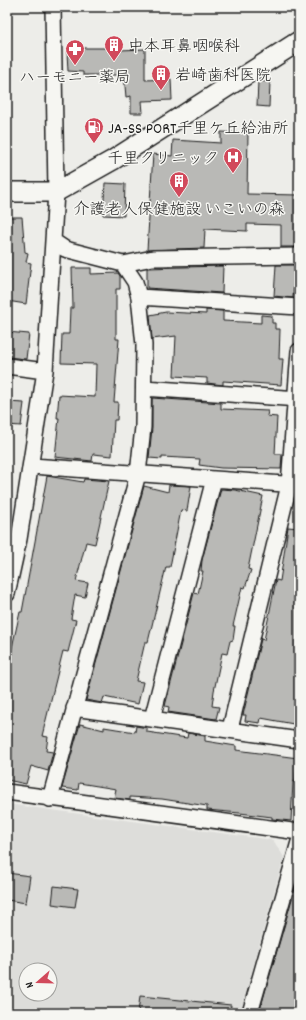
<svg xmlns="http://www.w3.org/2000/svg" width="306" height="1020" font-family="Dekko,'Klee One',sans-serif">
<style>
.built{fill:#ddddda;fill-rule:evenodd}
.building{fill:#b9b9b6;stroke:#1c1c1c}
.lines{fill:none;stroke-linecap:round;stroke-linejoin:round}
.minor-casing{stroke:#1c1c1c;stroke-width:18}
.major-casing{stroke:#1c1c1c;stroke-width:22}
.minor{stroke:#f6f6f2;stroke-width:15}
.major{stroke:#f6f6f2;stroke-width:19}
.labels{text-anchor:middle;stroke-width:3;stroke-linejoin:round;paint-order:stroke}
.poi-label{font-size:16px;fill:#1c1c1c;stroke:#f6f6f2;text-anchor:start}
</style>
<rect width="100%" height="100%" fill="#edede9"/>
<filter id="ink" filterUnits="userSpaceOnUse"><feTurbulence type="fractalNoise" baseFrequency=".025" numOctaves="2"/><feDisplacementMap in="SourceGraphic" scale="8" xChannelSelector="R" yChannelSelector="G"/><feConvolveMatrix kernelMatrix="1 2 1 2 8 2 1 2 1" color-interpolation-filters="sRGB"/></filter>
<g filter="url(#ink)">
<path class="built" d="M7,804L273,840L284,857L240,1013H7ZM26,970H50V994H26Z"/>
<path class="building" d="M109,45H120V50L145,49V80L171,79L172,100L142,101L143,113H131V96L126,97L124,75H83V72L68,71L67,52L83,51V48H109Z
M258,81L270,82L269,107L257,106Z
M221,132L248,133L247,194L299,195V247H281V225L247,224V231L205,229L204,248L147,250L153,154L172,156L173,140L221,143Z
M105,183L125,184L124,216L103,215Z
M7,217H22L25,252L28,253L26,262L31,263L26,304L7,301Z
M276,265H295L293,298L274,296Z
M223,266L222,293L147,288V268Z
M72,268H91V274L118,273L120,276V289H116V339H119L114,402H118L117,420H114L112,456L93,454L92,461L55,457L59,418H57L59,395L95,397L96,364L61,363L62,334H69L70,308H73Z
M206,310L223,311V321L261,323V315L272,316V323H275V329H280L279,359H283L281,385L223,381V385L207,383V378L174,376L176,336L152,339L150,315L166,312L206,314Z
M7,332L29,334L26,359L7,357Z
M152,398L221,403V409L268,411L267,416L277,417L275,454H282L281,469L221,468L199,465L200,459L162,457V459L149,458L152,428Z
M7,402L24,403L21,426L7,425Z
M47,476L83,482L84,479L109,481L95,544L86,542L76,581L88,583L85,597L75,595L71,619L76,620L68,652L63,651L42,736L48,737L46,751L53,752L48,771L31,766L26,784L7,780V670L20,612H22Z
M169,485L191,486L187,511L181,510L170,567H166L148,642H145L136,681L143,682L138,704L104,697L102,703L86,700L144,486L168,492Z
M221,489L235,490L263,496L248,569L251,570L245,588L242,587L233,626H235L233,640L230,641L227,654L222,653L214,691L212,706L219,707L216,719L168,712L169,707L165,706L194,593L198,594L203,571H201L202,560Z
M288,527L299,528V725L261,718L260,723L245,721L246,715H243L261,639L264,640L276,580L280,581Z
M80,724L104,730V727L135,732L136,726L147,728V732L187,738L188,733L205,736V741L236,746V750L298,758L295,782H293L291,821L272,819V817L240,813L207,810V806L162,799L130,797V800L114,798L116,789L79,783L78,790L62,788Z
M7,873L30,876L26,903L7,900Z
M299,875V1013H259Z
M54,886L78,889L75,907L52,904Z
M140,996L231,1005L230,1013H138Z"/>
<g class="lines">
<defs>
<path id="minor" d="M53,241L65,249L123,264L153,258L299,256
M139,297L299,307
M7,366L45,371
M144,388L299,399
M32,466L298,485
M7,594L19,539L45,371L56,192L53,7
M74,708L299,740
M152,719L214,479
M230,729L289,485L299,351
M7,792L299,832
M50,799L138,474L143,427L144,345L139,297L135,282L123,264
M250,1013L299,842"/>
<path id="major" d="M7,192H56L113,160L299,41"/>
</defs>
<use href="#minor" class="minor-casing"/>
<use href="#major" class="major-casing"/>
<use href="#minor" class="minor"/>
<use href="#major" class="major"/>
</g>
</g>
<defs>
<symbol id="building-pin" viewBox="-11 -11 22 30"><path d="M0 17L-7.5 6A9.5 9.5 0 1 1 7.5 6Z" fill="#d1495b" stroke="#f6f6f2"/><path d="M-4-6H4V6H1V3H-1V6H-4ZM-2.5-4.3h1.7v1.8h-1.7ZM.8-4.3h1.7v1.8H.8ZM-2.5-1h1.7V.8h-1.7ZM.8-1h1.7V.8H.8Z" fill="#fff"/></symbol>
<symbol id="pharmacy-pin" viewBox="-11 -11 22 30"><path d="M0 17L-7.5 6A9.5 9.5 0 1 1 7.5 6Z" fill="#d1495b" stroke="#f6f6f2"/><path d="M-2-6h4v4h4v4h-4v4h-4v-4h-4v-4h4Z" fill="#fff"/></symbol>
<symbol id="fuel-pin" viewBox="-11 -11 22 30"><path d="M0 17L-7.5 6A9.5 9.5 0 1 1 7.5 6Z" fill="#d1495b" stroke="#f6f6f2"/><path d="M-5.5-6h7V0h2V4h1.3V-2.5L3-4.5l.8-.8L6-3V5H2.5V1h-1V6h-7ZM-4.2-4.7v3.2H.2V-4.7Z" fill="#fff"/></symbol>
<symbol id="hospital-pin" viewBox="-11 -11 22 30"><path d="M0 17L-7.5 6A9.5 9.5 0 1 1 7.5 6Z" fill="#d1495b" stroke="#f6f6f2"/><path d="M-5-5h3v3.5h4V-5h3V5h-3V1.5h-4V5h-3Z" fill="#fff"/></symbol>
</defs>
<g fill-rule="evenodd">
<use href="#building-pin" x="103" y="34" width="22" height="30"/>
<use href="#pharmacy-pin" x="64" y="38" width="22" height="30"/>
<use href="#building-pin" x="150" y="63" width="22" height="30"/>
<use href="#fuel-pin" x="83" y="116" width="22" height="30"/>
<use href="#hospital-pin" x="222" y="146" width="22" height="30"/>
<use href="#building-pin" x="168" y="170" width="22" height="30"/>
</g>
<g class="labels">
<g class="poi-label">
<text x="128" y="51">中本耳鼻咽喉科</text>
<text x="175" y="80">岩崎歯科医院</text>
<text x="75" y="82" text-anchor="middle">ハーモニー薬局</text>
<text x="108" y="133">JA-SS PORT千里ケ丘給油所</text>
<text x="219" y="163" text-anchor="end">千里クリニック</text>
<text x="179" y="214" text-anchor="middle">介護老人保健施設 いこいの森</text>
</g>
</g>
<rect width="306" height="1020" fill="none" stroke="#f6f6f2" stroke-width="24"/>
<rect x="12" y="12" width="282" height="996" fill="none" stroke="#1c1c1c" stroke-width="1.5" filter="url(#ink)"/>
<g transform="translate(38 982) rotate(250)"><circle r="19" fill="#f6f6f2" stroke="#9f9f9c"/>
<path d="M0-3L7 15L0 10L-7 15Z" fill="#d1495b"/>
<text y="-6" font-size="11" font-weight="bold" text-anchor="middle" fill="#1c1c1c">N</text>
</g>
</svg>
